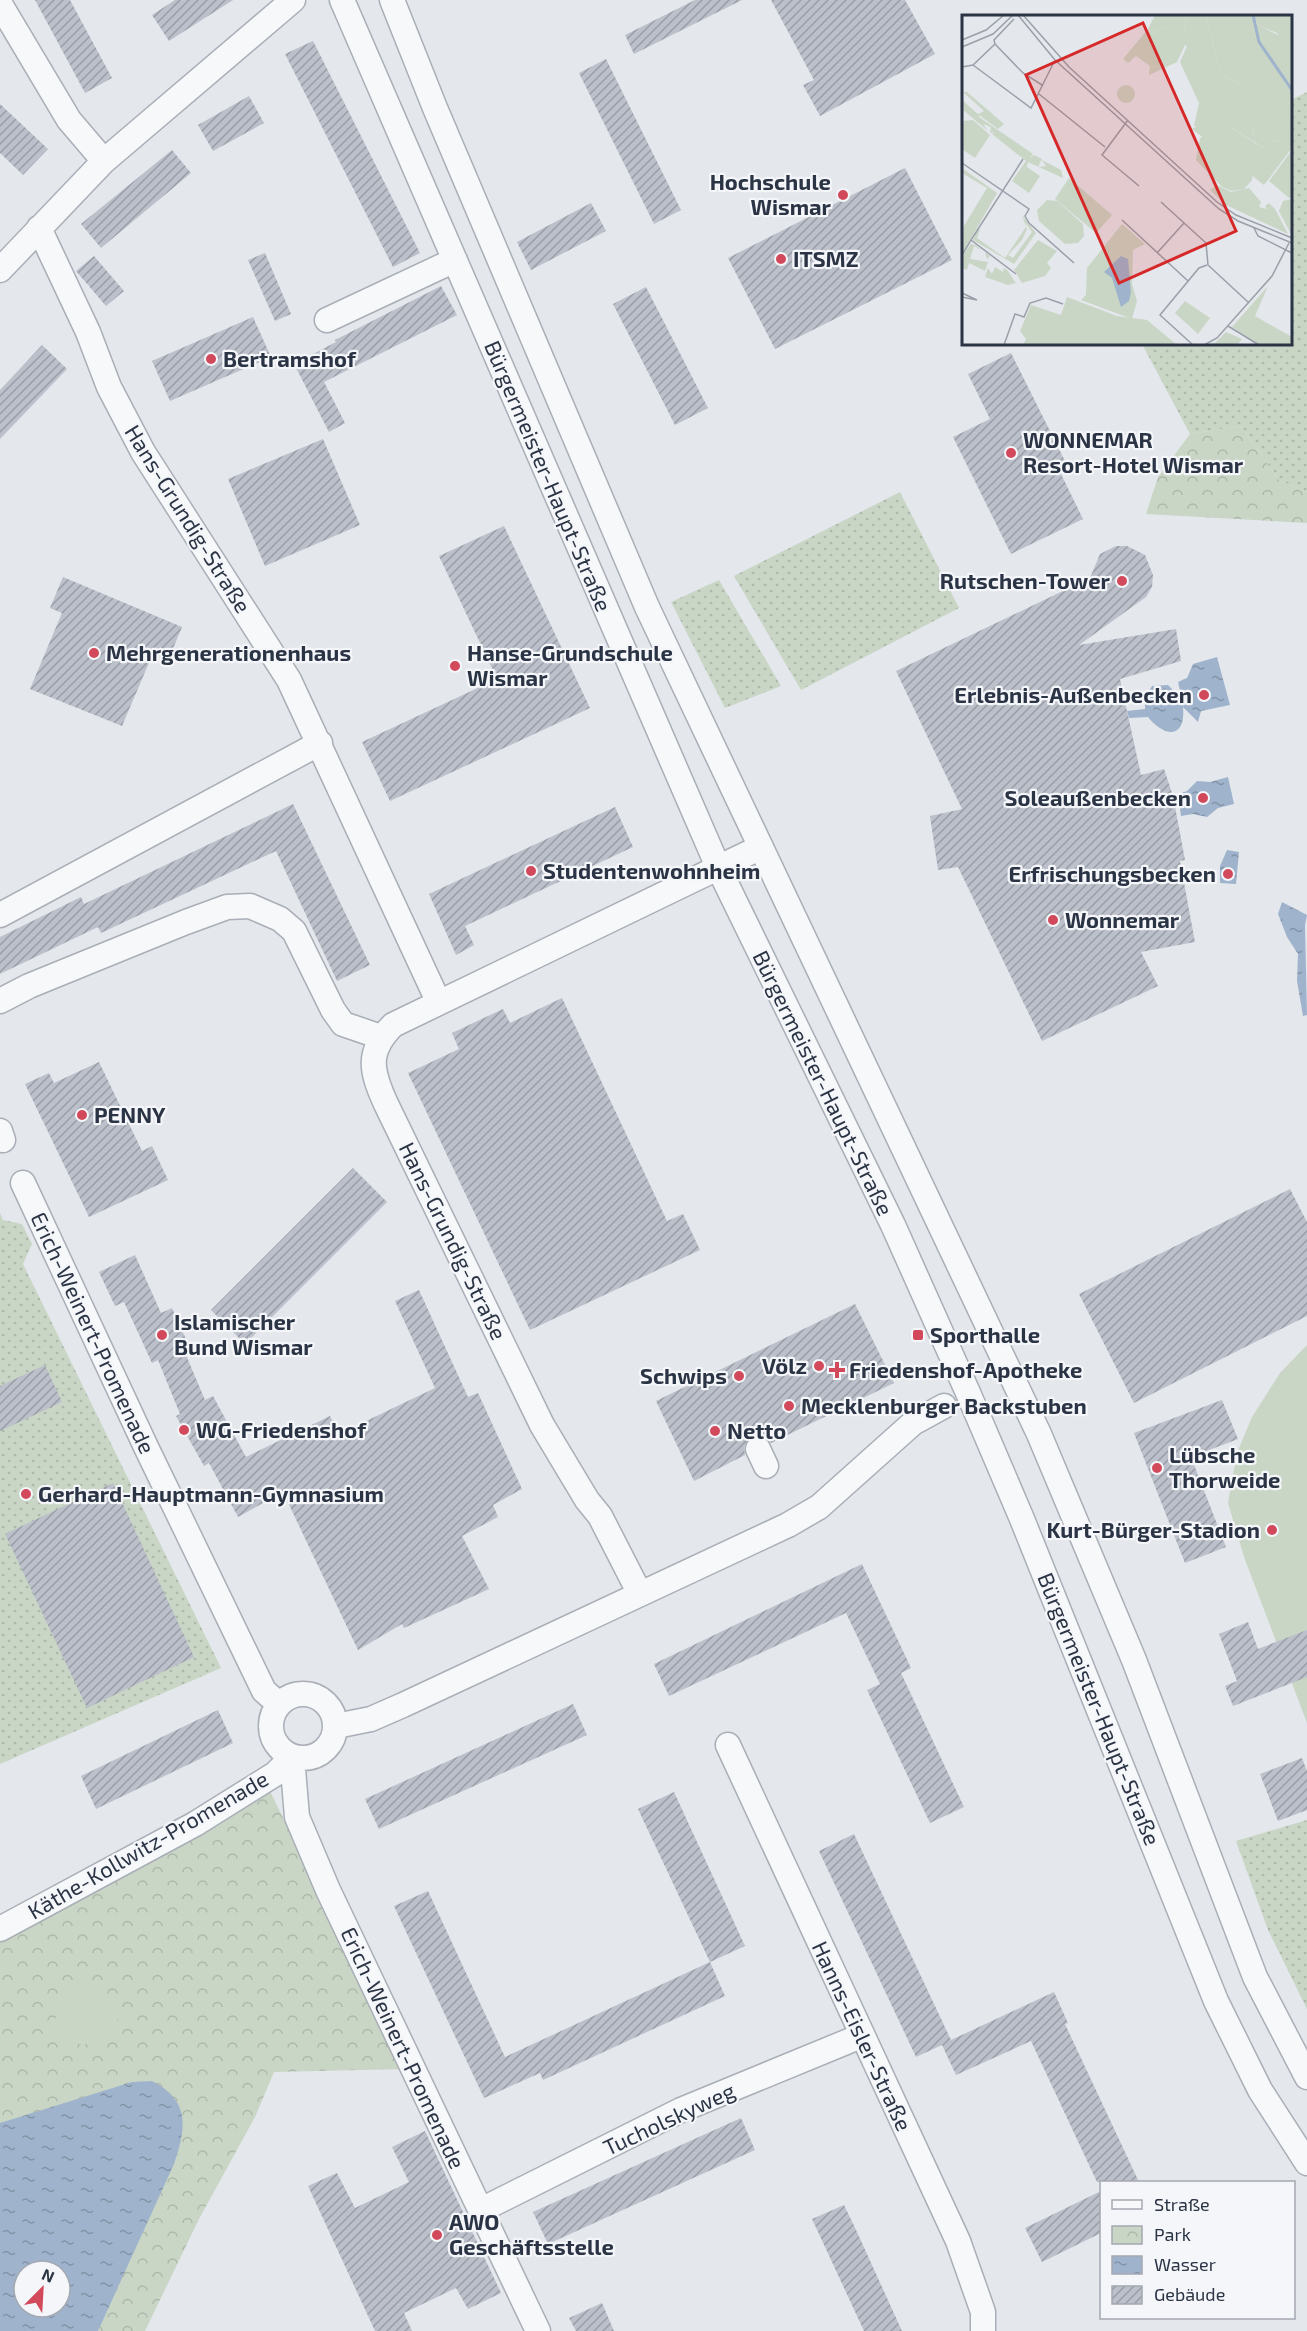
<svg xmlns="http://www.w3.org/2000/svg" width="1307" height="2331" font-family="'Exo 2',sans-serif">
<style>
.grass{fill:url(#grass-dots)}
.park{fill:url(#park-crowns);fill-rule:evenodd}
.pitch{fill:#c9d6c5}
.water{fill:url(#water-ripples);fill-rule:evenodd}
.building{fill:url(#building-hatch)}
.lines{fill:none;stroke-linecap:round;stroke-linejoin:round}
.minor-casing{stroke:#a9aeb7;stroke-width:27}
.minor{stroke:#f7f8fa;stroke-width:24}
.poi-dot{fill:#d1495b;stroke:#f4f6f9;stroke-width:2}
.labels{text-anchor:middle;stroke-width:4.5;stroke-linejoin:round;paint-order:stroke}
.poi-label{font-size:22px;font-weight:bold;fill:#2b3445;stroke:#f4f6f9;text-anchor:start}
.street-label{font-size:22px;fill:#2b3445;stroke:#f4f6f9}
.inset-river{fill:none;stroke:#9fb4cc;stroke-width:3}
.inset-road{fill:none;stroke:#9a9fa9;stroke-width:1.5}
.view{fill:#d62828;fill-opacity:0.15;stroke:#d62828;stroke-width:3}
.inset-edge{fill:none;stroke:#2b3445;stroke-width:3}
</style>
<defs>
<pattern id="grass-dots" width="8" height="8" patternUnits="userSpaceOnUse" patternTransform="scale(1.5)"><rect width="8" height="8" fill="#c9d6c5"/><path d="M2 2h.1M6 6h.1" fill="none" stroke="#adb8ab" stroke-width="1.8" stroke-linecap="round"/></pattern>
<pattern id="park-crowns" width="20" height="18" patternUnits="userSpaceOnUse" patternTransform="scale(1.5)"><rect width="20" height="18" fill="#c9d6c5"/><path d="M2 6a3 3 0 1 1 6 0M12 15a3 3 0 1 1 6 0" fill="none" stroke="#adb8ab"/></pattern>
<pattern id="water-ripples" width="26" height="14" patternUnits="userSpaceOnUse" patternTransform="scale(1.5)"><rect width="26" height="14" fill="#9fb4cc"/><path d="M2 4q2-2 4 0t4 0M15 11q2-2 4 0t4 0" fill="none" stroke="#8293a7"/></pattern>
<pattern id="building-hatch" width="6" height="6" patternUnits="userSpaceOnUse" patternTransform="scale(1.5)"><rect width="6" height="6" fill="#bbc0ca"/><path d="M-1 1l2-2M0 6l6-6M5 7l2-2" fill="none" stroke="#989da6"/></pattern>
</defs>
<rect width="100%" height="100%" fill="#e4e7ec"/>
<path class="grass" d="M1307,92V492L1279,480L1241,426L1190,434L1142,344H1290L1291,100Z
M900,492L959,608L801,690L734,576Z
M719,580L781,686L725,708L671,602Z
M0,1213L3,1220L22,1224L32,1244L23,1264L221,1668L0,1764Z
M1307,1820V2009L1268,1930L1236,1841Z"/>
<path class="park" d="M1241,426L1279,480L1307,492V523L1146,514L1158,477L1190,434Z
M270,1791L405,2069L274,2072L255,2117L199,2219L145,2331H0V1935ZM24,2271H60V2307H24Z"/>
<path class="pitch" d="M1307,1345V1723L1244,1557L1228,1503L1237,1453L1252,1417L1280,1373Z
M96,1984C166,2046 38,2071 58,2006C64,1988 80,1986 96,1984Z"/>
<path class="water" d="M1217,657L1230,705L1201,711L1198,722L1183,707C1186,739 1165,738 1148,717L1129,718L1127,711L1145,709V697L1152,686L1168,685L1182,699L1178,682L1187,678L1193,664Z
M1228,777L1234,804L1218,808L1207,817L1193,814L1181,816L1179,801L1174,802L1173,796L1187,791L1197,781L1210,782Z
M1227,850L1239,852L1236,884L1220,883V866Z
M1282,902L1307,915L1305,925L1307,1015L1303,1016L1297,981L1298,954L1287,937L1278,914Z
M152,2081C191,2101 186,2128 174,2164L98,2331H0V2123L132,2082ZM24,2271H60V2307H24Z"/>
<path class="building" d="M35,0H70L112,78L85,93Z
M175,0H233L169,41L152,15Z
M695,0H742L634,54L625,35Z
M771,0H905L935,54L820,116L803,85L814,80Z
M313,41L420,253L393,267L285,54Z
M606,59L681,210L654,224L579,73Z
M249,96L264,123L213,151L198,125Z
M0,104L48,149L23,175L0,153Z
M172,150L191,173L101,248L81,224Z
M905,168L952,260L775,349L728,258Z
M591,203L606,231L531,270L517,242Z
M265,253L291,314L275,321L248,260Z
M94,256L124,291L106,306L76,271Z
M441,286L457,315L324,382L345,423L329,432L294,364L336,342L335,340Z
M646,287L708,408L675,425L613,304Z
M253,317L271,357L170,401L152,361Z
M42,345L67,369L0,439V390Z
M1011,353L1069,469L1061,474L1083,519L1011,554L953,437L990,419L968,374Z
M323,439L360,525L265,566L228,479Z
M504,526L590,708L390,801L362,742L497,679L439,556Z
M1116,546H1127L1145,555L1153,575L1152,587L1146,597L1079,645L1176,629L1181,661L1120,679L1141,775L1164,769L1173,796L1185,860L1180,861L1195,942L1141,952L1158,986L1042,1041L958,867L938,870L930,816L962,809L896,671L1090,578L1100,554Z
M63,577L182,627L169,658L154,651L122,726L30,689L62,613L50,608Z
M293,804L370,965L337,981L276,851L101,933L98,927L0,974V937L81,897L84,904Z
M615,807L633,847L465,926L474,945L456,955L429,894Z
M562,998L667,1221L683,1214L700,1250L530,1330L408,1073L459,1049L452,1033L503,1009L510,1023Z
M99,1062L142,1151L152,1146L168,1180L89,1217L25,1084L49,1073L54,1083Z
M353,1168L387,1202L245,1344L211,1310Z
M1290,1189L1307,1222V1316L1134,1403L1079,1294Z
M135,1255L161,1313L172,1308L189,1346L183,1348L205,1400L213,1396L246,1457L330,1416L339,1434L435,1388L395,1301L419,1290L468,1397L478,1393L522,1489L493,1505L498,1517L462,1536L489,1589L404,1628L402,1624L358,1650L283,1492L238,1517L209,1463L204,1466L176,1416L180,1414L158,1360L152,1363L124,1302L115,1306L99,1272Z
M855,1304L894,1383L771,1443L760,1435L751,1436L744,1447L745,1455L694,1481L656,1401Z
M45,1365L62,1402L0,1431V1386Z
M1222,1400L1238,1439L1191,1457L1226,1547L1185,1563L1134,1433Z
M113,1483L194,1657L87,1708L5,1534Z
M862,1564L911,1668L901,1673L964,1807L930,1823L867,1690L880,1684L846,1613L669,1696L654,1664Z
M1248,1622L1258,1649L1307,1630V1677L1233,1706L1225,1686L1237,1681L1219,1634Z
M573,1704L587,1735L379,1829L365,1799Z
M218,1710L233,1743L96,1809L81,1776Z
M1302,1758L1307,1771V1810L1278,1821L1260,1774Z
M674,1792L745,1946L710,1962L638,1809Z
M854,1834L951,2040L1054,1992L1068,2023L1065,2024L1139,2182H1097L1031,2041L956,2075L942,2045L916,2057L819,1851Z
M428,1891L505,2057L710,1962L725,1996L543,2080L540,2073L484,2098L394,1906Z
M741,2118L755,2150L548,2244L533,2212Z
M425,2131L501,2293L468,2309L456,2288L404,2313L412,2331H375L308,2186L337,2173L355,2208L409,2182L392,2147Z
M1101,2191V2233L1042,2262L1025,2228Z
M844,2205L857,2232L902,2331H864L812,2219Z
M602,2303L614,2331H576L569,2318Z"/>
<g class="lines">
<defs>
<path id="minor" d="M342,0L718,867L893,1225L969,1395L1022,1519L1216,2001L1260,2090L1307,2163
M392,0L435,108L647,607L1039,1434L1134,1660L1255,1977L1307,2077
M0,4L69,120L104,161
M39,228L88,332L109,387L143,452L289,680L438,1001
M0,270L104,161L293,0
M327,320L455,260
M0,915L320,743
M0,1001L29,986L186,922L227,907L250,906L280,919L294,931L333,1010L343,1024L381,1037
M0,1131L3,1140
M23,1183L146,1447L264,1691L279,1704
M758,1449L766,1466
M640,1594L600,1516L587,1500L542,1425L386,1104C371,1071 366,1052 393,1025L761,847
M271 1726a32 32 0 1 1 64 0a32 32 0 1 1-64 0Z
M336,1726L371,1719L403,1705L788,1525L819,1507L913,1423L944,1406
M728,1745L958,2241L983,2312V2331
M292,1757L297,1817L328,1890L538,2331
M0,1929L195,1824L275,1774L292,1757
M481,2210L681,2110L861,2036"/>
</defs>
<use href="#minor" class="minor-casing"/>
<use href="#minor" class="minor"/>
</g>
<g class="poi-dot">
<circle cx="843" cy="195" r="6"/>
<circle cx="781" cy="259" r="6"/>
<circle cx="211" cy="359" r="6"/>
<circle cx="1011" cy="453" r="6"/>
<circle cx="1122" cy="581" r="6"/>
<circle cx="94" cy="653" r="6"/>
<circle cx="455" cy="666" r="6"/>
<circle cx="1204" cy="695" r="6"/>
<circle cx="1203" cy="798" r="6"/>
<circle cx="531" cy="871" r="6"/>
<circle cx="1228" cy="874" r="6"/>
<circle cx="1053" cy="920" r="6"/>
<circle cx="82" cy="1115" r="6"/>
<circle cx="162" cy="1335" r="6"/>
<rect x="912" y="1329" width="12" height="12" rx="3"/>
<circle cx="819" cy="1366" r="6"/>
<path d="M834 1361h6v6h6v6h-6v6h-6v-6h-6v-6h6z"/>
<circle cx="739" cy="1376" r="6"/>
<circle cx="789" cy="1406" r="6"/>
<circle cx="184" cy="1430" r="6"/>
<circle cx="715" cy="1431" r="6"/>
<circle cx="1157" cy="1468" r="6"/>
<circle cx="26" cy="1494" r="6"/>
<circle cx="1272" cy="1530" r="6"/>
<circle cx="437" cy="2235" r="6"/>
</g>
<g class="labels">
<g class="poi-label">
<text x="831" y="190" text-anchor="end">Hochschule<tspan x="831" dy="25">Wismar</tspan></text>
<text x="793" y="267">ITSMZ</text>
<text x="223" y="367">Bertramshof</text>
<text x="1023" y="448">WONNEMAR<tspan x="1023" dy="25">Resort-Hotel Wismar</tspan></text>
<text x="1110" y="589" text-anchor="end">Rutschen-Tower</text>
<text x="106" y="661">Mehrgenerationenhaus</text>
<text x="467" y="661">Hanse-Grundschule<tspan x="467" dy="25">Wismar</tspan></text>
<text x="1192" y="703" text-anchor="end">Erlebnis-Außenbecken</text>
<text x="1191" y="806" text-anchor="end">Soleaußenbecken</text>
<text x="543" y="879">Studentenwohnheim</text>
<text x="1216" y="882" text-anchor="end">Erfrischungsbecken</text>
<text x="1065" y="928">Wonnemar</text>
<text x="94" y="1123">PENNY</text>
<text x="174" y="1330">Islamischer<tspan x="174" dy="25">Bund Wismar</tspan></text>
<text x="930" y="1343">Sporthalle</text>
<text x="807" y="1374" text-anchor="end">Völz</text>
<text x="849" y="1378">Friedenshof-Apotheke</text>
<text x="727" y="1384" text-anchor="end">Schwips</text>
<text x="801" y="1414">Mecklenburger Backstuben</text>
<text x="196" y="1438">WG-Friedenshof</text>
<text x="727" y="1439">Netto</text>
<text x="1169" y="1463">Lübsche<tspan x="1169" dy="25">Thorweide</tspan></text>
<text x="38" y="1502">Gerhard-Hauptmann-Gymnasium</text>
<text x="1260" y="1538" text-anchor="end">Kurt-Bürger-Stadion</text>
<text x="449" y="2230">AWO<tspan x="449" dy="25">Geschäftsstelle</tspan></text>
</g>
<g class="street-label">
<text transform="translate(548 476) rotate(67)" y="8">Bürgermeister-Haupt-Straße</text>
<text transform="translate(188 519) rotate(58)" y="8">Hans-Grundig-Straße</text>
<text transform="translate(823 1083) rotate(64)" y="8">Bürgermeister-Haupt-Straße</text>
<text transform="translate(453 1241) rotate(64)" y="8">Hans-Grundig-Straße</text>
<text transform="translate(93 1333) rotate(65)" y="8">Erich-Weinert-Promenade</text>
<text transform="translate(1099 1709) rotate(68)" y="8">Bürgermeister-Haupt-Straße</text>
<text transform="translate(148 1845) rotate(-30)" y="8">Käthe-Kollwitz-Promenade</text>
<text transform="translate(862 2036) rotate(65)" y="8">Hanns-Eisler-Straße</text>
<text transform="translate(403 2048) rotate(65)" y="8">Erich-Weinert-Promenade</text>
<text transform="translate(669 2119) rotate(-25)" y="8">Tucholskyweg</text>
</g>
</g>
<g transform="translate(962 15)">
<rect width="330" height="330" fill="#e4e7ec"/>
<path d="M223,0H244L258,58L280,71L294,128L268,112L232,111L237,88L218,47L225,31L219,29L202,52L188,51L174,41L166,48L161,44L186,14L190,18L207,12L224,21ZM291,0H330V40L315,18L296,10ZM155 79a9 9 0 1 1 18 0a9 9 0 1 1-18 0ZM1,77H5L42,109L36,114L17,100V102L71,139L68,143L72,140L80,144L76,152L84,151L80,145L99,155L101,163L66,147L65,152L78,161L67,178L50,166L64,146L30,119L33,117L28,118L29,112L21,109L26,116L0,94V85L16,99L22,96ZM11,105L28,120L13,143L0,134V106ZM0,153L35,178L0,239V214L25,173L0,158ZM107,163L150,200L134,218L93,184ZM255,170L269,177L287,173L299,187L297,192L305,194L303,191L307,188L313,194L326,219L264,190L248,175ZM60,200L74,218L52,249L11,225L16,213L18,214L15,223L43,243L64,212ZM63,207L70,217L51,243L46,240L60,225L65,214ZM76,225L95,236L85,248L89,253L83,261L60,268L52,255ZM9,229L13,230L28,241L25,244L23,237L12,231L8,244L26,247L23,256L7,248L5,255L0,253V241ZM33,252L41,257L42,253L45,255L54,268L46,270L23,262L26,253L30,259ZM306,271L293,301L330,322L328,330H297L270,312ZM105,282L155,301L185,305L215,330H61L64,324L58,316L69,290L99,300ZM223,286L248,303L236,319L213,298ZM264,317L280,324L275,330H244L253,328Z" fill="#c9d6c5" fill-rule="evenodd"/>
<path d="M240,108L268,112L299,132L314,125L330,133L302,170L230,114Z" fill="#c9d6c5"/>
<path d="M244,0H291L296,10L322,23L330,40V133L314,125L299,132L294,128L290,111L278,92L283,85L280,71L258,58ZM330,135V182L327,183L307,166Z" fill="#c9d6c5"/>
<path d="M193,0H223L224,22L207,12L190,18L186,14ZM219,29L223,30L215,47L187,60L188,51L202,52ZM160,209L183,229L171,235L170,269L175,286L170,304L119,285L124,280L125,253Z" fill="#c9d6c5"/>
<path d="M256,117L291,149L290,165L282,174L270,176L260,172L234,145L238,123ZM330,184V221L317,196L321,186ZM85,185L95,186L121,209L122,221L116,228L103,229L77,206L75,195Z" fill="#c9d6c5"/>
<path d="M159,241L166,244L169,277L167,286L159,292L150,263L142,257Z" fill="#9fb4cc"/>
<path class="inset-river" d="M291,0L297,27L330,75"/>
<path class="inset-road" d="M56,0L93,45L257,194L276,206L330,228M61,0L107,52L255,187L274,200L330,223M0,25L24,15L42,0M33,29L61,58L80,70M33,29L32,25L52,4M0,32L31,19L51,0M11,50L69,93L93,45M0,52L11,50L33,29M77,79L143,132M166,105L140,140L177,171M0,148L67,194L63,201L67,208L112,248M199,187L244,228L246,250L287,288M160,205L226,266M292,213L296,221L330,238M9,225L61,144M195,238L222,208M0,240L9,225L54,259M0,278L15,285L0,282M266,311L297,330M42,330L53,299L62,302L68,288L84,283L101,289M231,330L198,300L237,253L245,250M242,330L255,323L310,261L327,228"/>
<path class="view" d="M181,8L274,216L157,268L64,60Z"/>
<rect width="330" height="330" class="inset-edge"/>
</g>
<rect x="1100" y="2181" width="195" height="138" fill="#f4f6f9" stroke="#a4a8b1" stroke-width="1.5"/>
<rect x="1112" y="2200" width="30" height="9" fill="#f7f8fa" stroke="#a4a8b1" stroke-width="1.5"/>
<text x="1154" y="2211" font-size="18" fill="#2b3445">Straße</text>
<rect x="1112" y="2226" width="30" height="18" fill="url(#park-crowns)" stroke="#a4a8b1" stroke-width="1.5"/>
<text x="1154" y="2241" font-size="18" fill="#2b3445">Park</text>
<rect x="1112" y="2256" width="30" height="18" fill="url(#water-ripples)" stroke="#a4a8b1" stroke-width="1.5"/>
<text x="1154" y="2271" font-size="18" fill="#2b3445">Wasser</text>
<rect x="1112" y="2286" width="30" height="18" fill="url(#building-hatch)" stroke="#a4a8b1" stroke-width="1.5"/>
<text x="1154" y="2301" font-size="18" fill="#2b3445">Gebäude</text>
<g transform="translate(42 2289) rotate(24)"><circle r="28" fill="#f4f6f9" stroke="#a4a8b1" stroke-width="1.5"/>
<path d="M0-4.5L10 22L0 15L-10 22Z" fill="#d1495b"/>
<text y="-9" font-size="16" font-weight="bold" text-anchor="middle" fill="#2b3445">N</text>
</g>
</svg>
